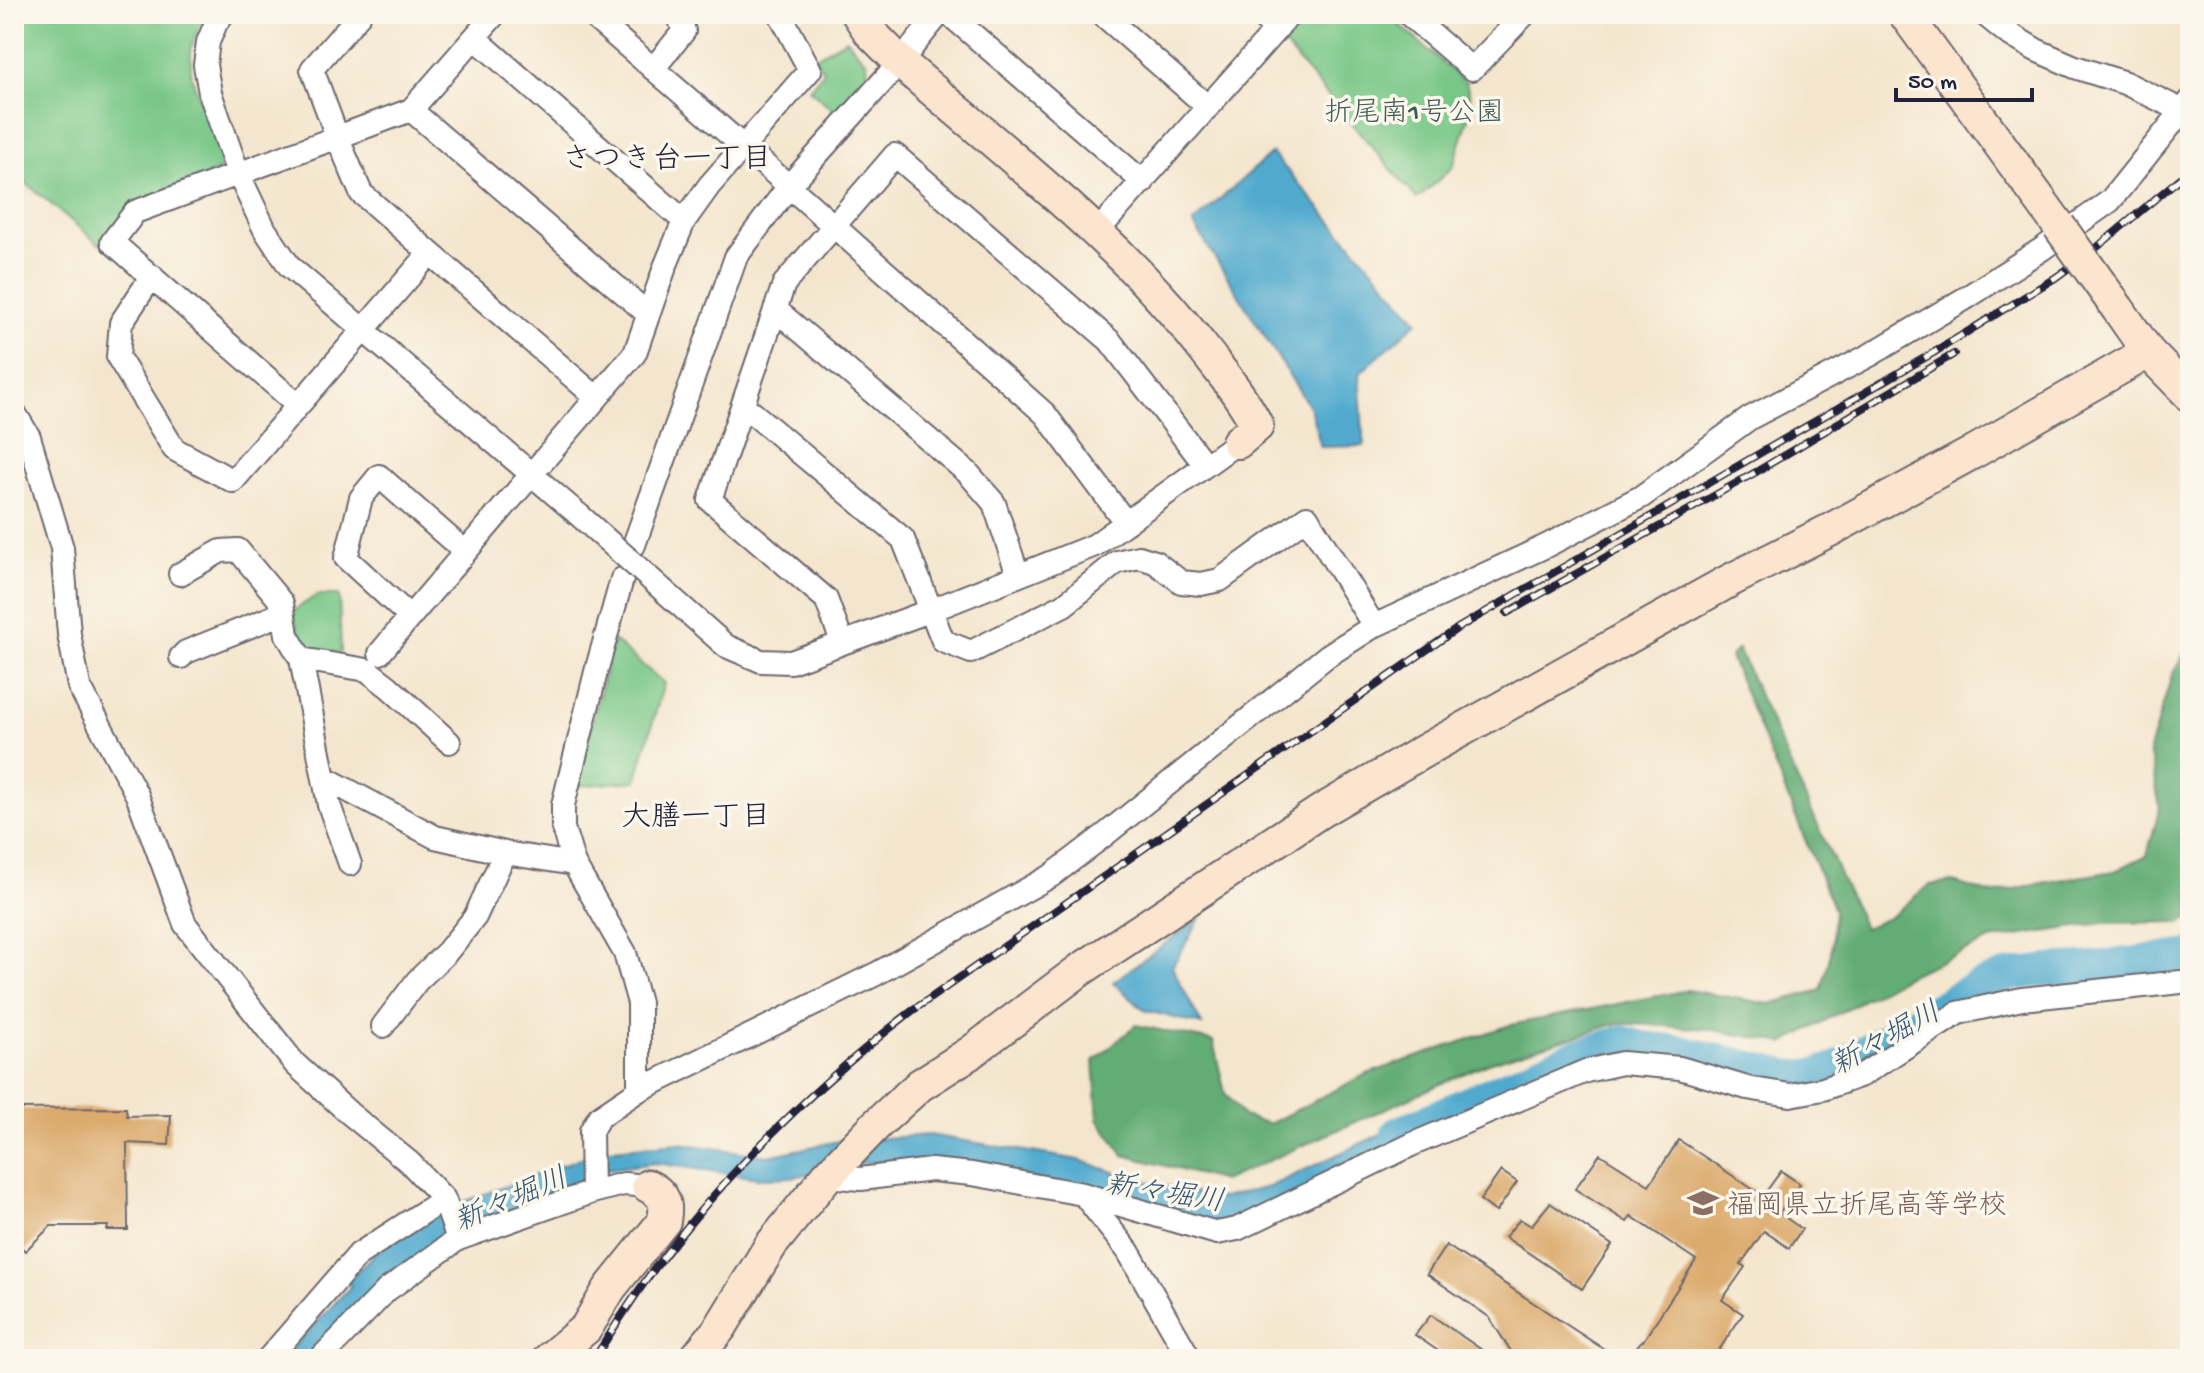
<svg xmlns="http://www.w3.org/2000/svg" width="2204" height="1373" font-family="'Gochi Hand','Klee One',sans-serif">
<style>
.green{fill:#79c787;stroke:#4e7461;stroke-width:2}
.forest{fill:#62ac74;stroke:#426758;stroke-width:2}
.water{fill:#51aace;stroke:#3a6684;stroke-width:2}
.lines{fill:none;stroke-linecap:round;stroke-linejoin:round}
.river{stroke:#51aace;stroke-width:32}
.building{fill:#dcaa6d}
.street-casing{stroke:#6c676e;stroke-width:26}
.secondary-casing{stroke:#6c676e;stroke-width:36}
.street{stroke:#fff;stroke-width:22}
.secondary{stroke:#fce5cf;stroke-width:32}
.rail-casing{stroke:#22223b;stroke-width:8}
.rail{stroke:#fbf7ec;stroke-width:5;stroke-dasharray:15;stroke-linecap:butt}
.street-bridge-casing{stroke:#6c676e;stroke-width:26;stroke-linecap:butt}
.secondary-bridge-casing{stroke:#6c676e;stroke-width:36;stroke-linecap:butt}
.street-bridge{stroke:#fff;stroke-width:22}
.secondary-bridge{stroke:#fce5cf;stroke-width:32}
.labels{text-anchor:middle;stroke-width:7;stroke-linejoin:round;paint-order:stroke}
.park-label{font-size:28px;fill:#405c56;stroke:#fbf7ec}
.education-label{font-size:28px;fill:#785e54;stroke:#fbf7ec;text-anchor:start}
.neighbourhood-label{font-size:30px;fill:#22223b;stroke:#fbf7ec}
.water-label{font-size:30px;font-style:italic;fill:#355876;stroke:#fbf7ec}
</style>
<rect width="100%" height="100%" fill="#fbf7ec"/>
<filter id="ink" filterUnits="userSpaceOnUse"><feTurbulence type="fractalNoise" baseFrequency=".0125" numOctaves="2"/><feDisplacementMap in="SourceGraphic" scale="16" xChannelSelector="R" yChannelSelector="G"/><feConvolveMatrix kernelMatrix="1 2 1 2 8 2 1 2 1" color-interpolation-filters="sRGB"/></filter>
<filter id="wash" filterUnits="userSpaceOnUse"><feTurbulence type="fractalNoise" baseFrequency=".006" numOctaves="4" result="noise"/><feDisplacementMap in="SourceGraphic" scale="32" xChannelSelector="R" yChannelSelector="G"/><feGaussianBlur stdDeviation="1.8" result="paint"/><feColorMatrix in="noise" values="0 0 0 0 0 0 0 0 0 0 0 0 0 0 0 0 0 1.4 0 .05"/><feComposite in="paint" operator="in"/></filter>
<g filter="url(#wash)">
<rect width="100%" height="100%" fill="#f4e6ce"/>
<path class="green" d="M14,14H204L191,47V76L224,161L220,170L132,205L99,244L14,173Z
M1303,14H1387L1466,83L1470,97L1471,110L1453,167L1417,199L1280,40Z
M846,39L867,62L868,78L837,113L809,89L824,71L814,58Z
M317,595H339L341,653L314,650L299,633L292,612Z
M613,640L664,683L636,781L576,786Z"/>
<path class="forest" d="M2190,644V917L2181,922L2103,923L1990,940L1907,976L1784,1043L1708,1029L1618,1023L1488,1063L1223,1181L1124,1155L1098,1119L1094,1061L1136,1025L1213,1041L1225,1093L1243,1116L1269,1124L1367,1074L1510,1025L1688,990L1770,1004L1821,990L1831,953L1834,910L1730,657L1738,649L1864,928L1889,918L1929,885L1953,882L1992,894L2047,882L2115,871L2147,855L2160,807L2149,750L2172,675Z"/>
<path class="water" d="M1272,153L1418,321L1359,374L1364,446L1321,447L1310,408L1193,223Z
M1201,917L1172,967L1202,1025L1144,1010L1113,982Z
M1436,1108L1440,1120L1323,1174L1321,1182L1229,1224L1208,1222L969,1168L898,1160L855,1164L794,1177L759,1178L656,1163L600,1170L582,1187L379,1286L308,1359H282L351,1286L346,1282L375,1253L404,1231L458,1204L602,1150L679,1143L768,1156L839,1141L929,1135L1079,1160L1126,1176L1206,1196L1222,1198L1269,1187Z"/>
<g class="lines">
<path class="river" d="M1397,1133L1581,1053L1622,1041L1642,1047L1681,1051L1791,1076L1817,1074L1839,1066L1969,990L2005,976L2047,970L2095,967L2190,955"/>
</g>
<g id="blocks">
<path class="building" d="M126,1108L127,1116L171,1115L169,1145L127,1143L128,1230H107L108,1226H51L25,1251L14,1240V1109Z
M1679,1140L1763,1196L1781,1171L1800,1184L1779,1213L1802,1229L1789,1248L1764,1231L1741,1264L1745,1267L1722,1300L1743,1314L1713,1359H1628L1642,1340L1643,1341L1696,1260L1631,1216L1627,1222L1575,1189L1600,1154L1649,1185Z
M1501,1171L1517,1182L1496,1212L1480,1200Z
M1550,1203L1612,1245L1582,1289L1505,1237L1520,1219L1531,1226Z
M1446,1245L1561,1321L1619,1359H1516L1489,1317L1427,1274Z
M1431,1315L1495,1359H1450L1415,1335Z"/>
</g>
</g>
<g filter="url(#ink)">
<use href="#blocks" fill-opacity="0" stroke="#6c676e" stroke-width="2"/>
<g class="lines">
<defs>
<path id="street" d="M223,14L216,23L208,42L205,65L210,93L238,173L265,230L290,267L579,515
M360,14L312,69L338,139L361,193L597,398
M590,14L789,186L1045,414L1126,523
M949,14L1143,182
M1102,14L1208,107
M1258,14L1276,30
M1408,14L1472,69L1525,14
M1984,14L2006,32L2036,50L2075,67L2125,83L2183,111
M475,38L684,221
M653,69L684,31L678,14
M411,110L648,314
M1097,232L1290,14
M152,276L121,323L118,357L174,449L233,481L429,254
M775,309L968,473L994,503L1018,575
M298,405L112,242L135,212L411,110L495,14
M743,405L903,539L943,641L971,652L1064,605L1117,562L1139,557L1155,562L1181,582L1201,584L1220,580L1307,517L1374,626
M14,412L29,437L62,548L69,634L79,686L137,795L185,924L295,1064L349,1113L410,1163L444,1199L458,1239
M634,545L736,257L789,186L900,62L939,14
M464,551L379,476L361,498L346,558L410,617L635,353L665,267L684,221L709,186L810,70L780,14
M180,574L221,551L238,550L282,603L287,635L301,659L329,805L350,864
M622,579L597,668L563,805V828L574,864L625,953L639,1003V1090
M664,591L726,646L761,661L791,662L932,610L1095,545L1238,442
M842,642L826,599L710,500L784,284L895,155L1110,341L1205,465
M380,653L410,617
M181,657L186,652L283,613
M301,659L367,670L389,687L449,742
M325,778L435,837L505,853L574,864
M383,1026L417,981L447,952L475,917L505,853
M827,1176L861,1179L931,1170L972,1174L1083,1194L1217,1233L1237,1229L1413,1144L1586,1071L1622,1063L1680,1068L1747,1088L1790,1095L1823,1089L1862,1075L1958,1013L2022,999L2190,981
M592,1192L591,1131L599,1117L639,1090L876,974L1051,876L1106,834L1327,656L1374,626L1546,546L1641,497L1750,418L1870,355L1966,298L2042,249L2110,201L2190,101
M1083,1194L1128,1251L1190,1359
M268,1359L359,1254L444,1199
M320,1359L387,1290L458,1239L592,1192L624,1184L648,1186"/>
<path id="secondary" d="M858,14L870,32L900,62C1007,155 1123,242 1209,356C1227,379 1244,400 1257,426L1238,442
M1905,14L2059,226
M2118,309L2148,352L2190,395
M549,1359L586,1328L610,1288L664,1221C667,1204 665,1194 648,1186
M695,1359L720,1328L771,1245L827,1176L877,1124L920,1085L970,1053L1080,970L1321,811L1424,751L1729,581L1830,530L1972,453L2148,352"/>
</defs>
<use href="#street" class="street-casing"/>
<use href="#secondary" class="secondary-casing"/>
<use href="#street" class="street"/>
<use href="#secondary" class="secondary"/>
<defs>
<path id="rail" d="M1507,613L1756,472L1954,354
M594,1359C614,1328 633,1297 655,1268C728,1170 816,1085 912,1011L1458,628L1933,353L2055,278L2095,249L2190,170"/>
</defs>
<use href="#rail" class="rail-casing"/>
<use href="#rail" class="rail"/>
<defs>
<path id="street-bridge" d="M579,515L664,591"/>
<path id="secondary-bridge" d="M2059,226L2118,309"/>
</defs>
<use href="#street-bridge" class="street-bridge-casing"/>
<use href="#secondary-bridge" class="secondary-bridge-casing"/>
<use href="#street-bridge" class="street-bridge"/>
<use href="#secondary-bridge" class="secondary-bridge"/>
</g>
</g>
<defs>
<symbol id="school-bare" viewBox="-9 -9 18 18"><path d="M0-5L7-2L0 1L-7-2ZM-4 1L0 2.5L4 1V4Q0 6-4 4Z" fill="#8d6e63" stroke="#fbf7ec" stroke-width="2.5" paint-order="stroke"/></symbol>
</defs>
<g fill-rule="evenodd">
<use href="#school-bare" x="1681" y="1181" width="44" height="44"/>
</g>
<g class="labels">
<g class="park-label">
<text x="1414" y="120">折尾南1号公園</text>
</g>
<g class="education-label">
<text x="1727" y="1213">福岡県立折尾高等学校</text>
</g>
<g class="neighbourhood-label">
<text x="667" y="167">さつき台一丁目</text>
<text x="696" y="825">大膳一丁目</text>
</g>
<g class="water-label">
<text transform="translate(1885 1037) rotate(-29)" y="10">新々堀川</text>
<text transform="translate(1165 1191) rotate(9)" y="10">新々堀川</text>
<text transform="translate(510 1198) rotate(-23)" y="10">新々堀川</text>
</g>
</g>
<rect width="2204" height="1373" fill="none" stroke="#fbf7ec" stroke-width="48"/>
<path d="M1896 88v12h136v-12" fill="none" stroke="#22223b" stroke-width="4"/>
<text x="1908" y="88" font-size="24" fill="#22223b" stroke="#fbf7ec" stroke-width="6" paint-order="stroke">50 m</text>
</svg>
